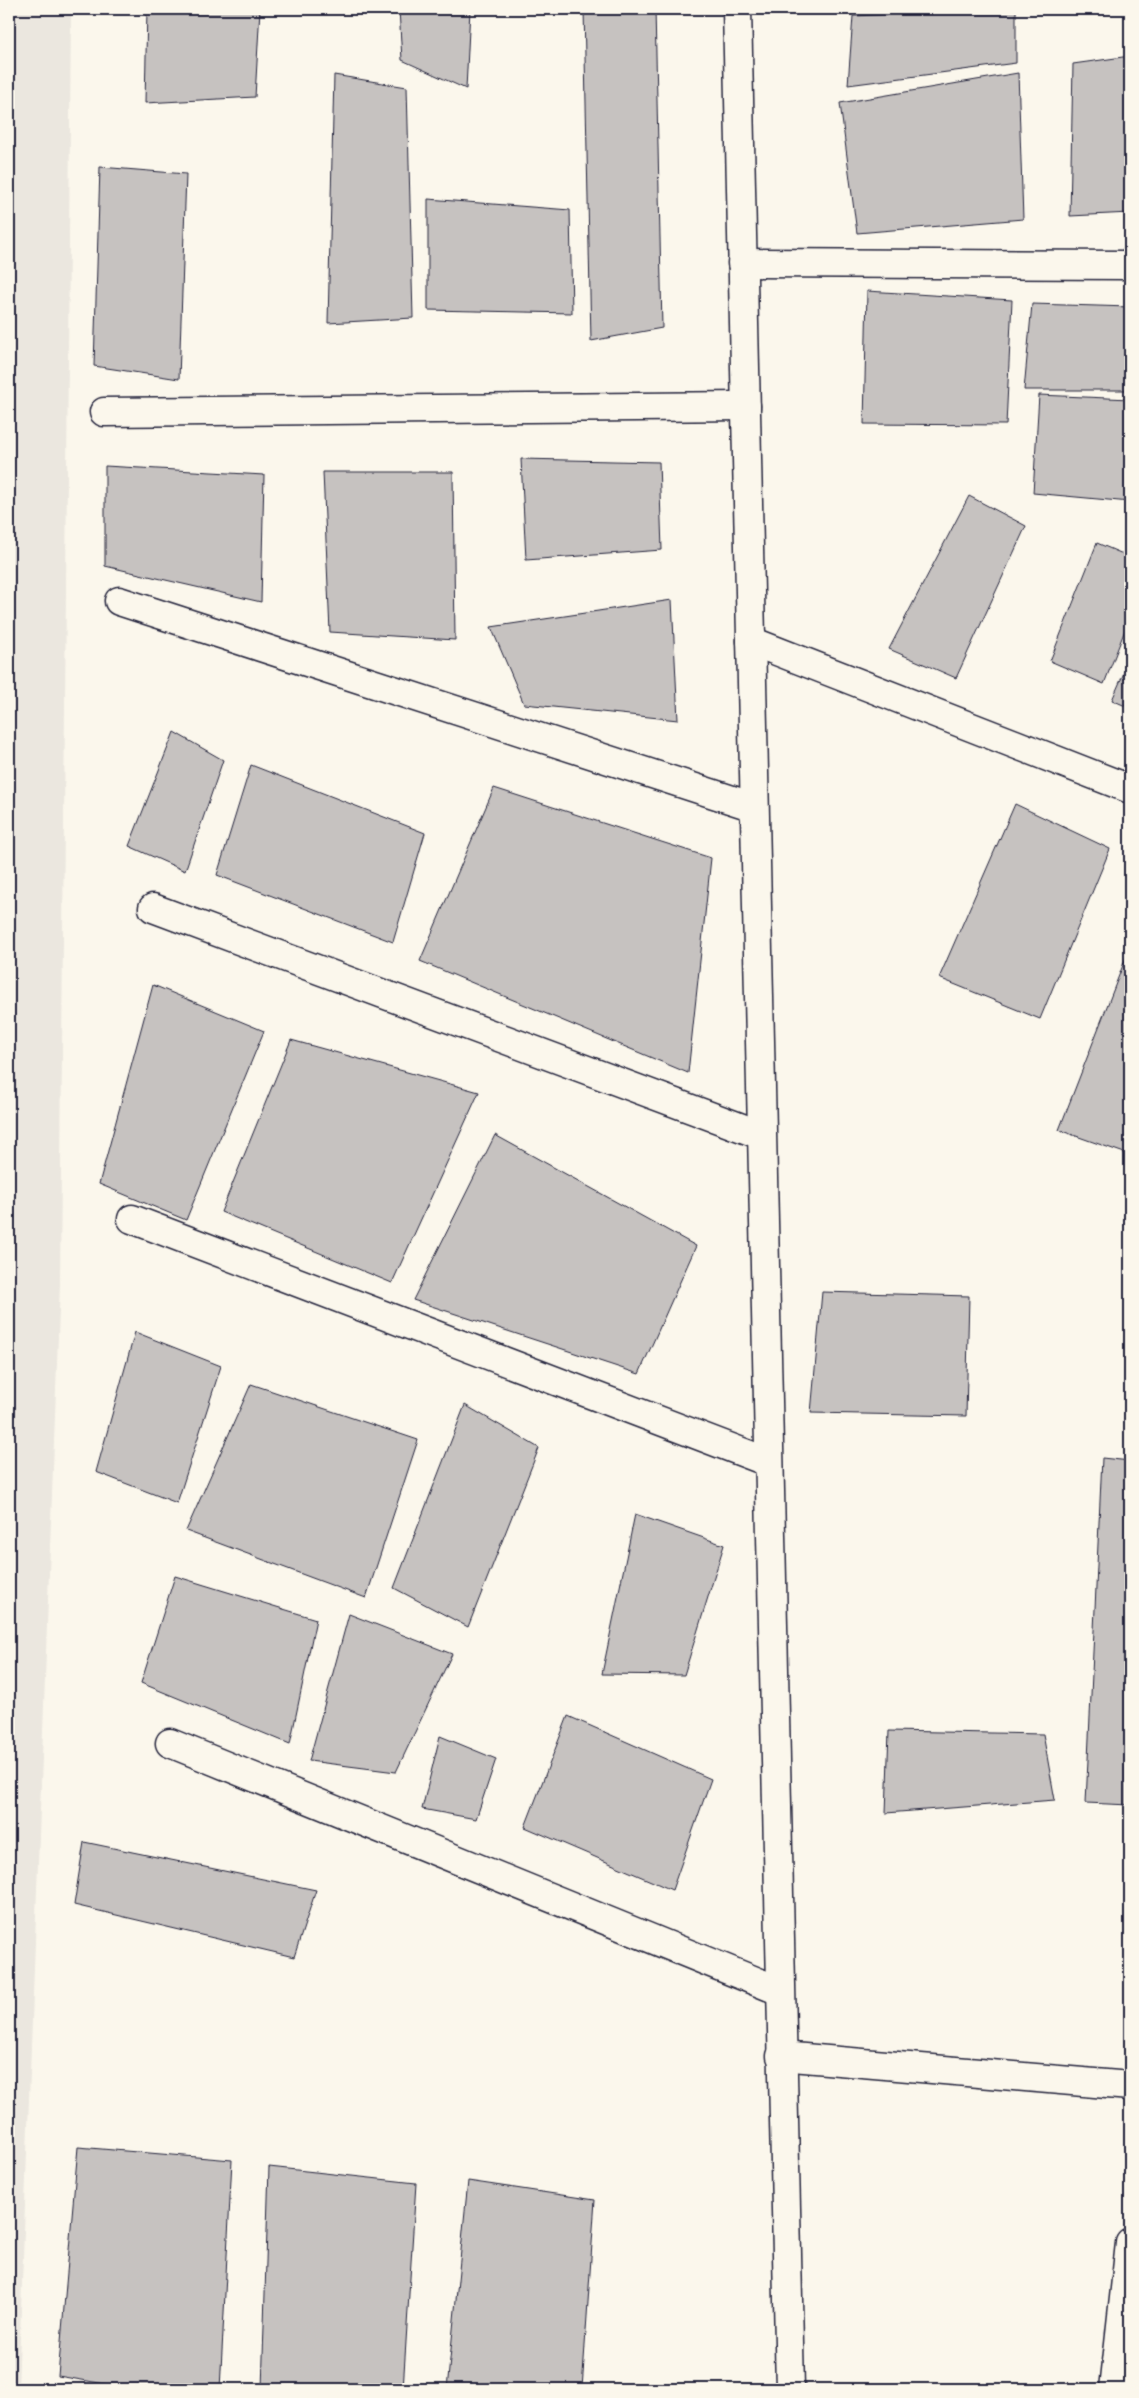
<svg xmlns="http://www.w3.org/2000/svg" width="1139" height="2398" font-family="'Indie Flower',sans-serif">
<style>
.built{fill:#ebe7df}
.building{fill:#c6c2c0;stroke:#22223b}
.lines{fill:none;stroke-linecap:round;stroke-linejoin:round}
.minor-casing{stroke:#22223b;stroke-width:31}
.tertiary-casing{stroke:#22223b;stroke-width:31}
.minor{stroke:#fbf7ec;stroke-width:28}
.tertiary{stroke:#fbf7ec;stroke-width:28}
</style>
<rect width="100%" height="100%" fill="#fbf7ec"/>
<filter id="ink" filterUnits="userSpaceOnUse"><feTurbulence type="fractalNoise" baseFrequency=".02" numOctaves="2"/><feDisplacementMap in="SourceGraphic" scale="10" xChannelSelector="R" yChannelSelector="G"/><feConvolveMatrix kernelMatrix="1 2 1 2 8 2 1 2 1" color-interpolation-filters="sRGB"/></filter>
<g filter="url(#ink)">
<path class="built" d="M9,9H71L60,1284L18,2389H9Z"/>
<path class="building" d="M147,9H260L255,97L145,103Z
M399,9H470L466,89L402,60Z
M584,9H655L662,328L591,341Z
M1016,9V63L848,85L853,16Z
M1130,56V213L1070,216L1073,64Z
M1018,73L1023,219L857,233L840,103Z
M334,75L407,87L413,318L328,323Z
M100,167L186,174L179,379L94,366Z
M428,199L570,210L572,313L428,310Z
M867,291L1012,300L1006,425L864,424Z
M1032,304L1130,307V390H1024Z
M1039,395L1130,399V502L1033,493Z
M521,459L659,462L662,550L526,560Z
M105,466L264,475L261,602L105,566Z
M323,472H453L455,640L330,632Z
M969,496L1026,526L956,678L889,649Z
M1097,543L1130,557V617L1104,684L1050,661Z
M672,600L678,720L524,704L491,627Z
M1130,659V708L1112,700Z
M174,732L223,760L185,871L129,846Z
M251,765L425,833L393,942L217,875Z
M494,788L711,858L688,1073L420,961Z
M1015,804L1110,849L1040,1019L939,978Z
M1130,947V1155L1059,1130Z
M153,985L264,1031L186,1220L99,1184Z
M291,1040L479,1092L392,1283L221,1212Z
M495,1135L696,1246L639,1374L413,1300Z
M822,1292L969,1296L966,1416L811,1413Z
M135,1332L221,1366L177,1503L96,1472Z
M251,1384L418,1440L366,1598L186,1531Z
M465,1405L539,1448L468,1627L394,1588Z
M1102,1458L1130,1461V1805L1086,1803Z
M635,1514L724,1545L684,1675L602,1674Z
M175,1576L316,1619L290,1744L141,1683Z
M349,1614L452,1654L396,1772L309,1761Z
M568,1716L711,1779L672,1890L525,1827Z
M889,1731L1043,1734L1055,1800L886,1813Z
M440,1736L496,1759L476,1819L422,1809Z
M84,1842L316,1890L294,1957L74,1905Z
M78,2147L232,2160L220,2389H135L58,2376Z
M269,2167L416,2183L403,2389H262Z
M468,2181L595,2200L582,2389H447Z"/>
<g class="lines">
<defs>
<path id="minor" d="M742,263L1130,265
M104,412L746,406
M119,601L754,807
M751,641L1130,789
M153,908L761,1135
M132,1219L768,1462
M170,1743L780,1991
M781,2056L1130,2086
M1114,2389L1130,2243"/>
<path id="tertiary" d="M737,9L790,2389"/>
</defs>
<use href="#minor" class="minor-casing"/>
<use href="#tertiary" class="tertiary-casing"/>
<use href="#minor" class="minor"/>
<use href="#tertiary" class="tertiary"/>
</g>
</g>
<rect width="1139" height="2398" fill="none" stroke="#fbf7ec" stroke-width="30"/>
<rect x="15" y="15" width="1109" height="2368" fill="none" stroke="#22223b" stroke-width="2" filter="url(#ink)"/>
</svg>
